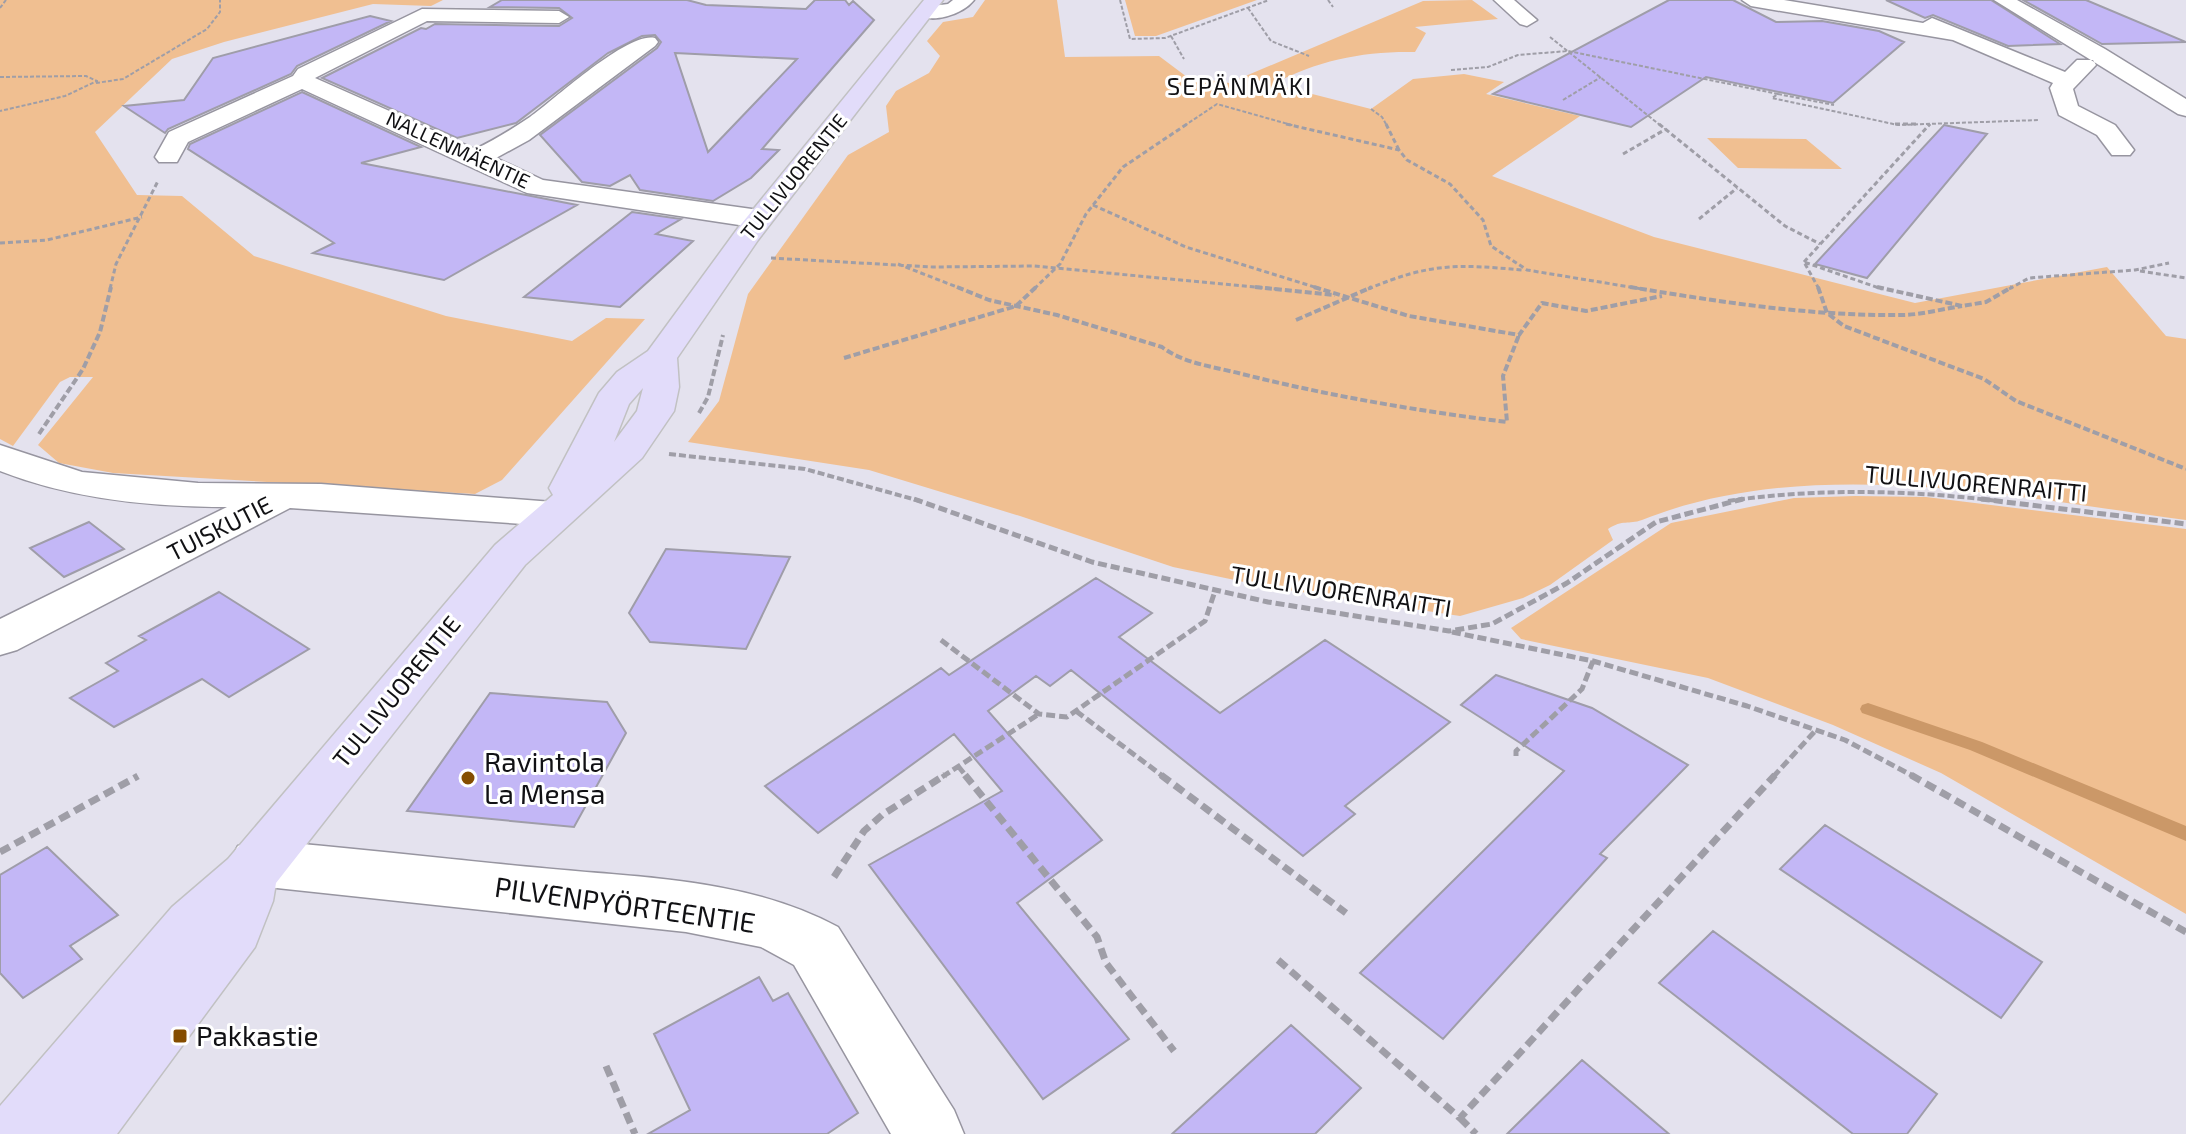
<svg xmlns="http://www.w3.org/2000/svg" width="2186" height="1134" font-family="'Exo 2',sans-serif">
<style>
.green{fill:#f0bf91}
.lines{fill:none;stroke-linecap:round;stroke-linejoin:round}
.stream{fill:#cb9868;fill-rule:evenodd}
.building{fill:#c3b7f6;stroke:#9f9da9;stroke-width:2;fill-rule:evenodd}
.minor-casing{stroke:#9795a0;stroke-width:3}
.major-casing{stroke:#c1c1c2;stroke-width:3}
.path-far4{stroke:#9f9ea7;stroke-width:2;stroke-dasharray:4 2;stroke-linecap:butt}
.path-far3{stroke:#9f9ea7;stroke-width:3;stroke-dasharray:5 3;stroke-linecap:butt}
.path-far2{stroke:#9f9ea7;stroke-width:4;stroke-dasharray:7 3;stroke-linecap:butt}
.path-far1{stroke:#9f9ea7;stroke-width:5;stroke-dasharray:9 4;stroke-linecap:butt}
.path{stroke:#9f9ea7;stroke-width:7;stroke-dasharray:11 6;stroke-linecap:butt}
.minor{fill:#fff;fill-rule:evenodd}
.major{fill:#e2dcfa;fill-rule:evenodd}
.poi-dot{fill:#854d00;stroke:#fff;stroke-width:3}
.labels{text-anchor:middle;stroke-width:6;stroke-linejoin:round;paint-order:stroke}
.far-street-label{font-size:20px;fill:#111114;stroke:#fff}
.far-quarter-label{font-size:24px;letter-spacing:2px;fill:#111114;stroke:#fff}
.street-label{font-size:24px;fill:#111114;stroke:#fff}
.near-poi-label{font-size:28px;fill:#111114;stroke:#fff;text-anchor:start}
.near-street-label{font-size:28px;fill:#111114;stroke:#fff}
</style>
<rect width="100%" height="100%" fill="#e4e2ee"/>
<path class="green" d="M0,0H443L431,6L373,4L224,42L172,59L95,132L137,195L182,196L254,256L446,316L572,341L606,318L645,319L502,480L475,494L113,473L59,463L38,445L93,377H70L60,382L13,446L0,439Z
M985,0H1057L1065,57L1159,56L1187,77L1229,83L1423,1L1472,0L1498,19L1415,27L1426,33L1415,52C1364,51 1318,60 1273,84L1371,109L1413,79L1464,74L1504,82L1486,94L1580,116L1492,176L1654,237L1915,303L2107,267L2166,336L2186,339V520C2013,497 1810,453 1642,520C1628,525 1623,519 1608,529L1613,540L1550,585L1523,598L1460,616L1268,587L1173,567L1020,516L869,470L688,442L719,401L748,294L848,155L889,132L886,106L896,91L929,73L940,56L927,41L943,22L973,17Z
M1125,0H1257L1156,36H1135Z
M1707,138L1806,139L1842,169L1738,168Z
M1855,496L1926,497L2186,529V914L1941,773L1833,725L1708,678L1521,639L1511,628L1671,523L1794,498Z"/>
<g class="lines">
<path class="stream" d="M1868,703L1982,742L2186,826V841L1970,750L1862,713L1860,709L1862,705Z"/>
</g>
<path class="building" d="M502,0H687L706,5L806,9L815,0H845L849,5L853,1L874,20L762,149L779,150L751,178L713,201L640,190L630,175L610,186L582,182L540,135L657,48L661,42L655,35L642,36L608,53L516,123L457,138L322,78L421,28L426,29L435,24L559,26L572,18L559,8L490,7ZM675,53L797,59L708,152Z
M1669,0H1733L1776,22L1822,21L1879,31L1904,42L1833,103L1706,77L1631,127L1493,94Z
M1886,0H1991L2060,44L2008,46L1933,15L1925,18Z
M2023,0H2086L2186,42L2102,44Z
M370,16L391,21L297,66L291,74L168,129L165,133L124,106L184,100L213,58Z
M302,92L421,147L361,163L577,205L444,280L313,253L334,243L188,149L190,144Z
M1944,125L1987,134L1867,278L1815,264Z
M632,212L681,219L656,234L693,241L620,307L524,297Z
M89,522L124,549L64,577L30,548Z
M666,549L790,557L746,649L650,642L629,613Z
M1096,578L1152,613L1119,637L1220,713L1325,640L1450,722L1345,806L1355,814L1303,856L1071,670L1050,686L1036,676L988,711L1102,840L1017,903L1129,1039L1043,1099L869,865L1002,791L954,734L818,833L765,786L941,668L949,675Z
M219,592L309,649L229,697L202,679L114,727L70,698L118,671L106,663L146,640L139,636Z
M1496,675L1592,708L1688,765L1600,854L1607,858L1443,1039L1360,973L1564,771L1461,705Z
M490,693L607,702L626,733L574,827L407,811Z
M1825,825L2042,962L2001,1018L1780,869Z
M47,847L118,915L70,946L82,959L23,998L0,973V875Z
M1713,931L1937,1094L1907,1134H1853L1659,983Z
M759,977L773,1001L788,993L858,1113L827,1134H648L690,1110L654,1034Z
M1291,1025L1361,1088L1315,1134H1172Z
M1582,1060L1669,1134H1507Z"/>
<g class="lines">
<defs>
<path id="minor" d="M953,0H974C963,14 930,26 915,12L918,8L948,4Z
M1494,0H1514L1537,20L1527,26L1520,24Z
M1742,0H1784L1923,23L1932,18L2065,72L2077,60H2093L2096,65L2073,89L2078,106L2115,125L2134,150L2130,155H2112L2097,135L2059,115L2050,88L2053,83L1953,40L1751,6Z
M1994,0H2017L2105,49L2186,99V116L2178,114Z
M422,9L559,11L569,17L559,23L427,21L315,78L475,149C495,140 512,129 530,117C554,100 628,31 655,38L658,42L655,46L529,140L496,158L543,180L759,210L769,213L773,219L769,225L759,228L527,193L302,89L188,142L177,162H159L155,157L169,132L293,76L298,69Z
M0,445L82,472L198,483L321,484L553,502L568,505L574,514L568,523L553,526L290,508L17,650L0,655V619L227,507C150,507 71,499 0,471Z
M258,840C353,848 447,859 542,868C642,878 747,878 838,927L954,1110L964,1134H891L794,965L761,947L686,932L258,886L238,880L229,863L238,846Z"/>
<path id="major" d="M924,0H943L758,240L677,358L679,387L674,411L642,458L525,565L276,883L273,901L255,947L117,1134H0V1106L172,907L228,859L495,545L553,495L549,488L599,393L617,372L648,351L738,228ZM643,388L637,411L614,442L629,404Z"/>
</defs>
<use href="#minor" class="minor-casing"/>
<use href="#major" class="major-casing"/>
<path class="path-far4" d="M1120,0L1130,39L1165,38L1269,0
M1328,0L1333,7
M0,8L6,0
M1248,8L1271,41L1309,56
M1171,36L1184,59
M1550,37L1661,126
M1451,70L1488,67L1518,55L1568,51L1778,94L1772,98L1898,125L2039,120
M0,77L86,76L97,81L65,96L0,111
M96,83L123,79L207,29L220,12V0
M1778,94L1834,105
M1563,100L1601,77
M1371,109L1382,117L1387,126
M1184,126L1217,104L1295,126
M1928,126L1930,124"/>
<path class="path-far3" d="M1286,124L1399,150L1407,160L1450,184L1483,220L1491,246L1527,270L1642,289
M1386,124L1399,150
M1659,124L1785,226L1820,244
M1895,124H1917
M1623,154L1666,129
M1093,205L1186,247L1321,289
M1699,219L1737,188
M0,243L47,240L142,217
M771,258L933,267L1034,266L1276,289
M1804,262L1930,124
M898,264L962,289
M2140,271L2186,278
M110,289L116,264L158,181
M1034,289L1060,264L1086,214L1123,167L1187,124
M1368,289C1430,263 1456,264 1522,270
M1819,289L1804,262L1882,289
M2009,289L2029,278L2135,270L2169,263"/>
<path class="path-far2" d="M957,287L989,300L1057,315L1162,347C1184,364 1216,367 1242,374C1330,396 1418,411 1507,422L1503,376L1519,335
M1255,287L1335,295
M1314,287L1409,316L1519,335L1542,303L1586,311L1662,296
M1630,287C1720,302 1810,316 1901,315C1921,315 1942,309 1962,306
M1818,287L1827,313L1844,326L1984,379L2016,401L2186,469
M1877,287L1962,306L1986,302L2012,287
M1296,320L1372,287
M844,358L1016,306L1036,287
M699,413L708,397L723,335
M39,434L83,369L100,332L111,287
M669,454L805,469L920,501
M1728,501C1818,488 1908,490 1998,501"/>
<path class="path-far1" d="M914,499L1092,562L1268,602L1449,631L1492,624L1567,583L1656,522L1743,499
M1981,499L2186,524
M1452,632L1593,661L1747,706L1845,740L1915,777
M941,640L1039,714L1067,717L1205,621L1215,591
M1076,711L1164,777
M1516,756V751L1582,689L1593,661
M958,766L967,777
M942,777L1039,714
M1773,777L1816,730"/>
<path class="path" d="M965,775L1097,937L1106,963L1174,1051
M1161,775L1346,913
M1911,775L2186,932
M0,852L138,776
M834,877L864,831L882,815L945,775
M1278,960L1460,1118L1775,775
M606,1066L635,1134
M1460,1118L1476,1134"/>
<use href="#minor" class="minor"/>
<use href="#major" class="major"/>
</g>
<g class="poi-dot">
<circle cx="468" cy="778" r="8"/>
<rect x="172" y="1028" width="16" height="16" rx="4"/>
</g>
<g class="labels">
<g class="far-street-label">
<text transform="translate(458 150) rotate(25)" y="7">NALLENMÄENTIE</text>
<text transform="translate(794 177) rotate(-51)" y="7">TULLIVUORENTIE</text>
</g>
<g class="far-quarter-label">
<text x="1240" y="95">SEPÄNMÄKI</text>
</g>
<g class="street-label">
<text transform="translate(1976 484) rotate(5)" y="8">TULLIVUORENRAITTI</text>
<text transform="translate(220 529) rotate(-27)" y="8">TUISKUTIE</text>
<text transform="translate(1341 592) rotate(9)" y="8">TULLIVUORENRAITTI</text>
<text transform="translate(397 692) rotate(-51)" y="8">TULLIVUORENTIE</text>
</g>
<g class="near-poi-label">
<text x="484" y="772">Ravintola<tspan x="484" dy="32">La Mensa</tspan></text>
<text x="196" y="1046">Pakkastie</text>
</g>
<g class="near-street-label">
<text transform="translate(625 905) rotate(8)" y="10">PILVENPYÖRTEENTIE</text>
</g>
</g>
</svg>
